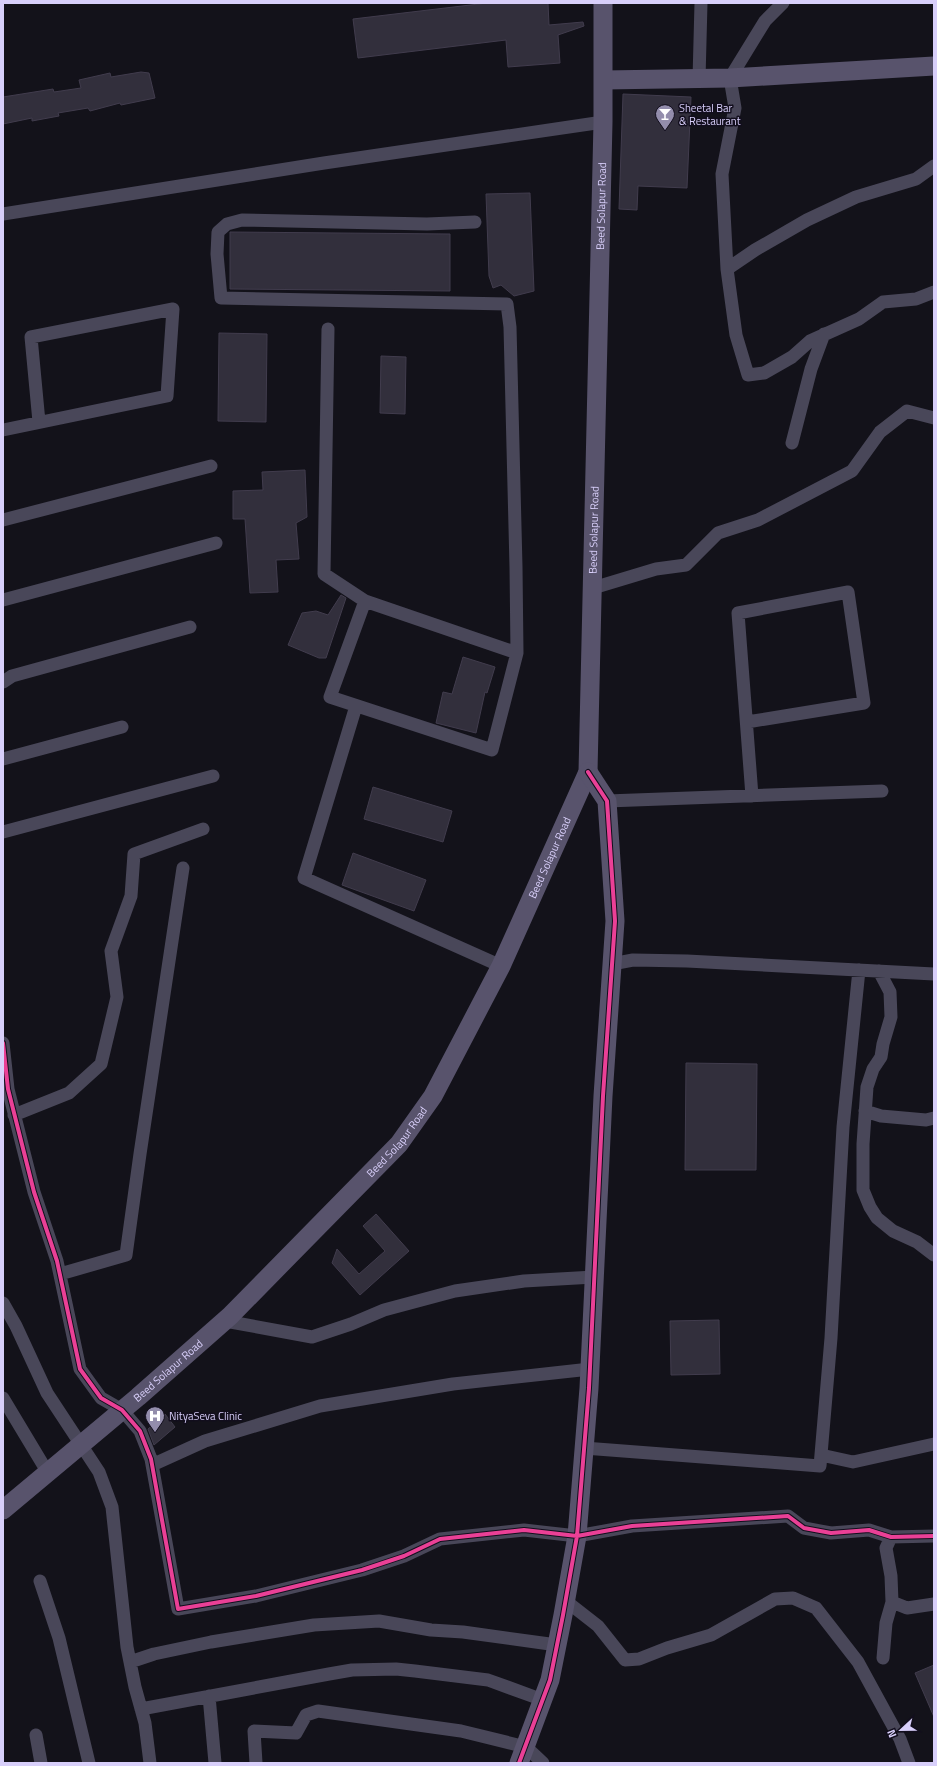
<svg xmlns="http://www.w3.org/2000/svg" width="937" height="1766" font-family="'Titillium Web',sans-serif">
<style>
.building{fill:#322f3c;stroke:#413c4d}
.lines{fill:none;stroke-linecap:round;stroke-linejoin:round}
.street{stroke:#494759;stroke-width:13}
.secondary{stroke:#58536c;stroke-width:19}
.cycleway-casing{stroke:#120e1d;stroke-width:6}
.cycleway{stroke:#ea4096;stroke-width:4}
.labels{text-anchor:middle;stroke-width:3;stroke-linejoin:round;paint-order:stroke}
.poi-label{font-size:11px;fill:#d8cffa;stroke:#120e1d;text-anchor:start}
.street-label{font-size:11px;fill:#d8cffa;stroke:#120e1d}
</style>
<rect width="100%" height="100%" fill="#13121a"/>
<path class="building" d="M487,3H548L549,25L583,22L584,26L558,35L560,63L508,67L506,40L358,58L353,19Z
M141,72L149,73L155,98L121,105L120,103L90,111L88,108L58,113L59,116L32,121V118L3,124V97L53,89L54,92L81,88L79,80L110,73L111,77Z
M623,94L691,97L687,188L638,186L637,210L619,209Z
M530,193L534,291L514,296L501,285L493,288L489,276L486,194Z
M230,232L450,234V291L230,289Z
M219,333L267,334L266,422L218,421Z
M381,356L406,357L405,414L380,413Z
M305,470L307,517L296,523L299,559L276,560L278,592L250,593L245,519H233V491L263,490L262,472Z
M341,595L346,598L326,658H319L288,645L302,613L316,611L328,615Z
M463,657L495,667L487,693L485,692L476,733L436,723L443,692L452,694Z
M373,787L452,811L443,842L364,819Z
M353,853L426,880L414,911L342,885Z
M686,1063L757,1064L756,1170H685Z
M376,1214L409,1251L360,1295L332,1263L337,1249L359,1274L385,1251L363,1226Z
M719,1320L720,1374L671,1375L670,1321Z
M165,1414L175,1427L154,1445L148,1429Z
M934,1665V1717L915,1673Z"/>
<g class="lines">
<path class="street" d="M783,3L765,21L730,78L735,108L722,174L727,269L736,335L748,375L764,373L792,357L810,341L859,319L883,302L916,299L934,292
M699,79L701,3
M3,214L324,163L603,122
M475,222L427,224L242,220L227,224L218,232L217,254L221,298L507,304L510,327L516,567L517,653
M727,269L755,250L807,220L856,197L916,179L934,166
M328,329L324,574L365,601
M3,430L167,396L173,309L31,337L39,422
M792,443L811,369L824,334
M3,520L211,466
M593,588L656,569L686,565L718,533L758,520L852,471L880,432L907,411L934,418
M3,600L216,543
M365,601L517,653L492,750L330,697Z
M3,682L12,676L190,627
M356,706L304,878L501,966
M747,722L864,703L848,592L738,613L752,796
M3,759L122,727
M607,801L882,791
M3,832L213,776
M612,964L633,960L687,961L934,974
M879,971L890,992L891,1017L883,1044L881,1057L873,1069L867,1087L863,1144V1190L870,1207L877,1218L893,1231L917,1242L934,1255
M3,1043L8,1089L34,1192L57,1261L80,1369L101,1398L122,1410L140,1431L151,1459L178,1609L256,1596L362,1570L404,1556L440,1539L524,1530L577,1536L632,1526L788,1516L804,1528L831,1533L869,1530L891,1537L934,1536
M865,1111L881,1116L926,1120L934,1118
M14,1115L69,1093L101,1064L117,997L111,951L131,896L134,854L203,829
M60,1274L126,1255L140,1154L183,868
M3,1303L16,1326L47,1393L99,1472L112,1507L127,1647L135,1687L145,1723L150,1763
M225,1321L312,1337L351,1324L384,1310L455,1291L524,1281L594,1277
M3,1398L48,1473
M584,1448L820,1466L831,1338L843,1127L859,970
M821,1455L853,1462L934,1444
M152,1465L205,1441L320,1406L453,1384L590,1369
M40,1581L59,1638L89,1763
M566,1601L598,1626L625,1660L639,1659L667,1648L711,1635L775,1599L793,1598L816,1608L858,1662L900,1739L909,1763
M892,1602L907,1608L934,1604
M883,1658L886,1623L892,1602L891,1576L886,1548L891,1537
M130,1662L154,1654L211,1642L314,1625L379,1621L431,1630L463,1632L557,1645
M209,1696L215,1763
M141,1709L329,1674L352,1670L396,1669L415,1671L488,1680L543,1700
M36,1735L41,1763
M256,1763L254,1731L296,1733L306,1715L318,1711L461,1731L526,1747L543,1763"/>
<g class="secondary">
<path d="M604,80L730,78L934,66"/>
<path id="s1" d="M3,1510L138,1397L230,1316L399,1144L433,1096L501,966L588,772L603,122V3"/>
<path d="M519,1763L550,1680L563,1615L577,1536L589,1388L603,1096L615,921L607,801L588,772"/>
</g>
<defs>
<path id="cycleway" d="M3,1043L8,1089L34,1192L57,1261L80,1369L101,1398L122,1410L140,1431L151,1459L178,1609L256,1596L362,1570L404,1556L440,1539L524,1530L577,1536L632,1526L788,1516L804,1528L831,1533L869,1530L891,1537L934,1536
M519,1763L550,1680L563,1615L577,1536L589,1388L603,1096L615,921L607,801L588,772"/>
</defs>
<use href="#cycleway" class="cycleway-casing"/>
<use href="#cycleway" class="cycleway"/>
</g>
<defs>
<symbol id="bar-pin" viewBox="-11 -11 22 30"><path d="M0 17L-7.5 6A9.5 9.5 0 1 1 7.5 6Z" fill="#938dac" stroke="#120e1d"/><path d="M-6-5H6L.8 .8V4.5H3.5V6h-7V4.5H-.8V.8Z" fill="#fff"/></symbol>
<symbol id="hospital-pin" viewBox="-11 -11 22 30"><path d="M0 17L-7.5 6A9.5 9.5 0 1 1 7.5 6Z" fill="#938dac" stroke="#120e1d"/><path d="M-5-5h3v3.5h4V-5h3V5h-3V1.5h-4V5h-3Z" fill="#fff"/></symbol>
</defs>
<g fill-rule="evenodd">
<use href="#bar-pin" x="654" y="103" width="22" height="30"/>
<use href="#hospital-pin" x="144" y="1405" width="22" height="30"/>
</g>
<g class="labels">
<g class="poi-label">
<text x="679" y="112">Sheetal Bar<tspan x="679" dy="13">&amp; Restaurant</tspan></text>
<text x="169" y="1420">NityaSeva Clinic</text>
</g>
<g class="street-label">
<text dy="4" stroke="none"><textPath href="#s1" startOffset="1524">Beed Solapur Road</textPath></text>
<text dy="4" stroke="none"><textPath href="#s1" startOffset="1200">Beed Solapur Road</textPath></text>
<text dy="4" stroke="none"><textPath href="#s1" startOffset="864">Beed Solapur Road</textPath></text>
<text dy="4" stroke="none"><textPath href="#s1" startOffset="540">Beed Solapur Road</textPath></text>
<text dy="4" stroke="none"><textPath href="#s1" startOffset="216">Beed Solapur Road</textPath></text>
</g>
</g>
<rect width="937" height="1766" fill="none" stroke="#d8cffa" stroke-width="8"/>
<g transform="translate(901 1730) rotate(248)" stroke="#120e1d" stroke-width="3" paint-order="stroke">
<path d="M0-3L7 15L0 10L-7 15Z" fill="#d8cffa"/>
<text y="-6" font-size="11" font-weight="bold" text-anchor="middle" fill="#d8cffa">N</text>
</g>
</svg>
